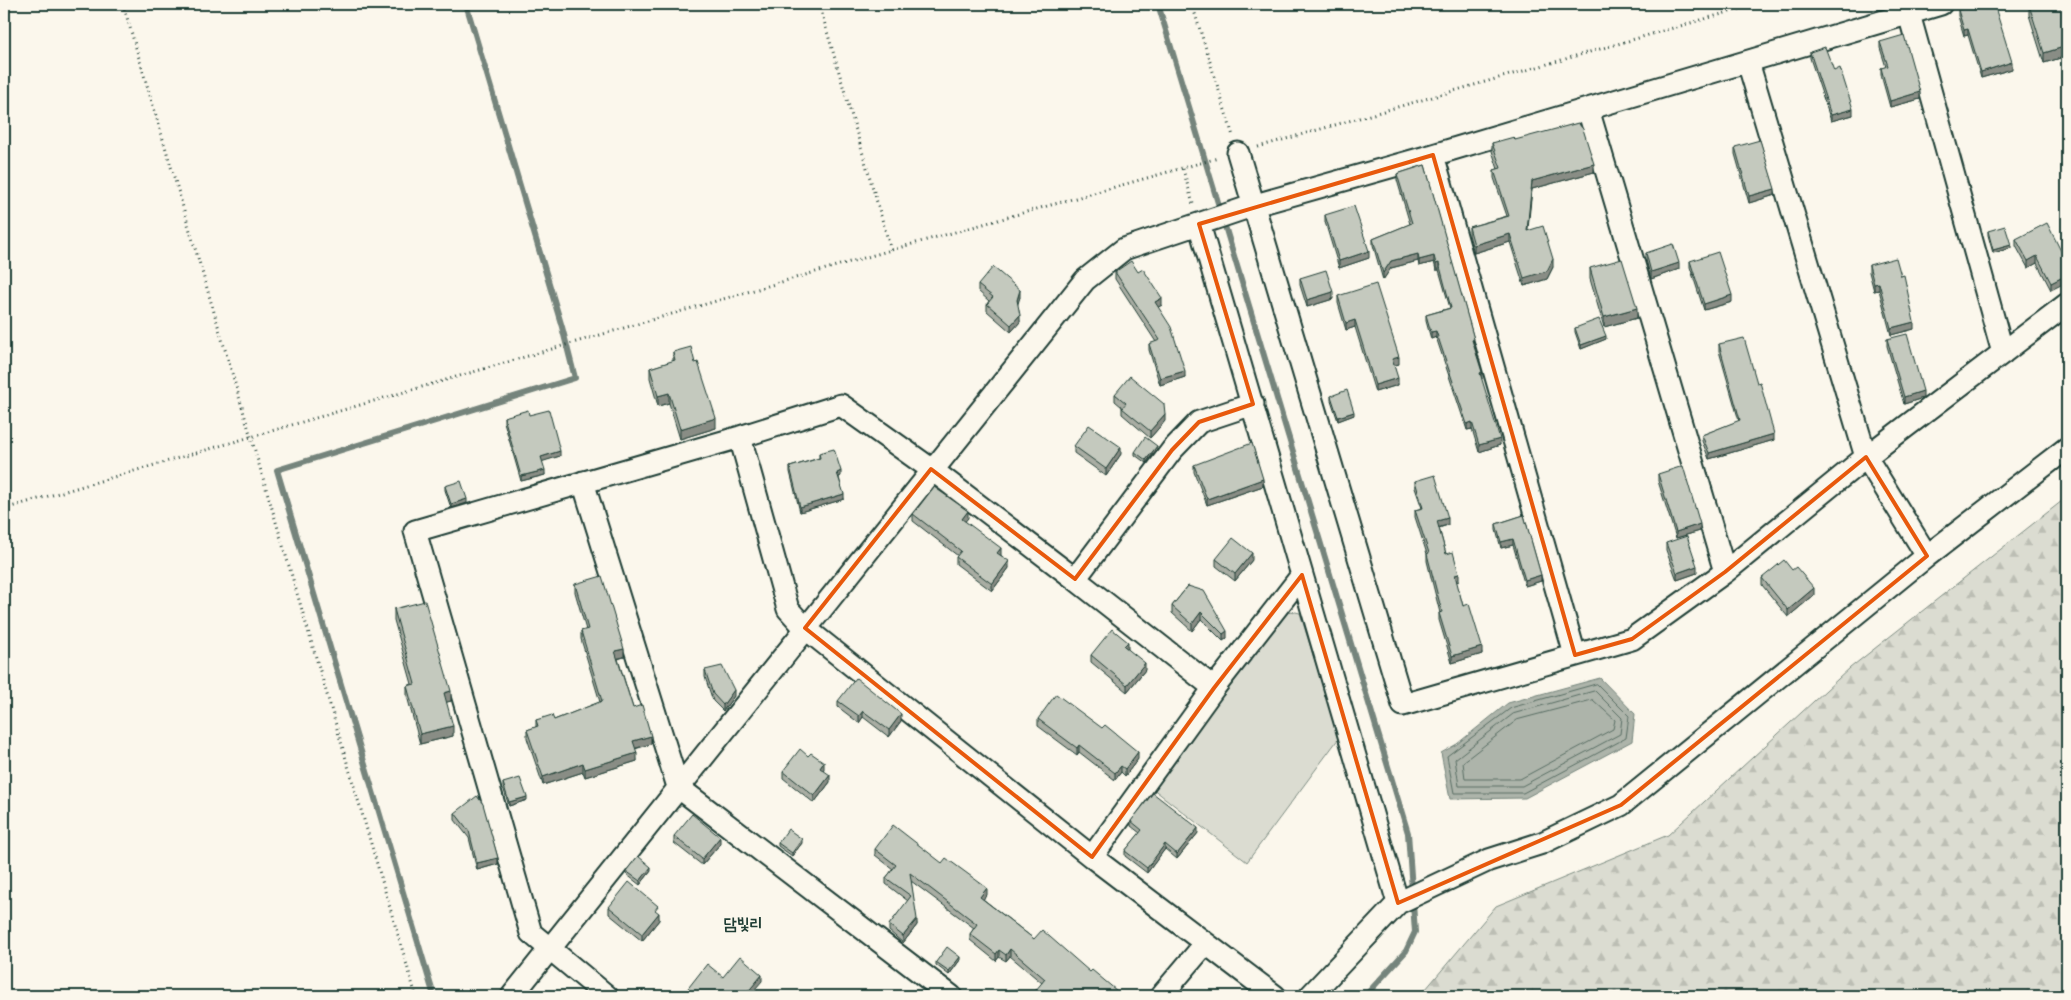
<svg xmlns="http://www.w3.org/2000/svg" width="2071" height="1000" font-family="'Balsamiq Sans','Poor Story',sans-serif">
<style>
.forest{fill:url(#forest-firs);stroke:#7d8c82}
.park{fill:#dbdcd1;stroke:#7d8c82}
.water{fill:#adb4aa;stroke:#74847b}
.lines{fill:none;stroke-linecap:round;stroke-linejoin:round}
.shore{stroke:#586d63;stroke-width:1}
.stream{stroke:#74847b;stroke-width:6}
.minor-casing{stroke:#1f3d34;stroke-width:25}
.path{stroke:#1f3d34;stroke-width:3;stroke-dasharray:1 4;stroke-linecap:butt}
.minor{stroke:#fbf7ec;stroke-width:21}
.wall{fill:#a9ada3;stroke:#1f3d34}
.shaded-wall{fill:#898d85;stroke:#1f3d34}
.building{fill:#c4c9be;stroke:#1f3d34}
.marked{fill:none;stroke:#e8590c;stroke-width:4;stroke-linejoin:round}
.labels{text-anchor:middle;stroke-width:4.5;stroke-linejoin:round;paint-order:stroke}
.quarter-label{font-size:16px;font-weight:bold;fill:#1f3d34;stroke:#fbf7ec}
</style>
<defs>
<pattern id="forest-firs" width="22" height="20" patternUnits="userSpaceOnUse" patternTransform="scale(1.25)"><rect width="22" height="20" fill="#dbdcd1"/><path d="M5 1l3.5 6h-7zM16 11l3.5 6h-7z" fill="#bcbeb4"/></pattern>
</defs>
<rect width="100%" height="100%" fill="#fbf7ec"/>
<filter id="ink" filterUnits="userSpaceOnUse"><feTurbulence type="fractalNoise" baseFrequency=".02" numOctaves="2"/><feDisplacementMap in="SourceGraphic" scale="10" xChannelSelector="R" yChannelSelector="G"/><feConvolveMatrix kernelMatrix="1 2 1 2 8 2 1 2 1" color-interpolation-filters="sRGB"/></filter>
<g filter="url(#ink)">
<path class="forest" d="M2067,497V996H1420L1496,906L1668,835L1850,668Z"/>
<path class="park" d="M1286,610L1300,613L1339,738L1247,862L1152,788Z"/>
<path class="water" d="M1600,678L1635,714L1632,741L1525,798L1450,799L1441,753L1457,744L1508,703Z"/>
<g class="lines">
<path class="shore" d="M1597,684L1629,716L1626,738L1523,793H1454L1447,756L1511,708Z
M1595,691L1622,718L1620,734L1522,786H1459L1455,759L1513,714Z
M1593,700L1615,720L1613,729L1520,779H1465L1463,762L1517,720Z"/>
<path class="stream" d="M1158,4L1408,833L1415,932L1406,951L1365,996
M434,996L277,470L575,378L562,327L466,4"/>
<defs>
<path id="minor" d="M1909,14L2003,353
M1748,62L1866,457L1927,556
M1588,109L1725,572
M1238,153L1403,705L1632,639L1725,572L1866,457L2067,304
M1433,155L1575,655
M740,437L788,609L805,628L1092,857L1214,688L1302,575L1199,224
M583,482L678,787L951,996
M1302,575L1398,903
M1075,579L1214,688
M1092,857L1275,996
M512,996L1085,280L1124,249L1255,205L1433,155L1941,4
M607,996L531,933L415,531L740,437L841,405L931,469L1075,579L1172,450L1199,422L1253,404
M1161,996L1205,944
M1310,996L1398,903L1489,860L1542,843L1621,805L1927,556L2067,448"/>
</defs>
<use href="#minor" class="minor-casing"/>
<path class="path" d="M123,4L416,996
M819,4L891,250
M1192,4L1233,136
M1258,147L1757,4
M1183,169L1193,204
M4,509L891,250L1218,158"/>
<use href="#minor" class="minor"/>
</g>
<path class="wall" d="M2029,5L2067,11V56L2044,63L2029,15Z
M1958,10L2012,69L1981,78L1968,35L1964,36L1958,16Z
M1880,42L1920,99L1890,107L1881,75V68L1886,67L1880,48Z
M1810,52L1834,71L1853,115L1831,121L1810,58Z
M1515,140L1594,172L1532,189L1527,231L1553,267L1547,279L1524,286L1510,242L1474,253L1469,235V227L1507,216L1494,178V170L1498,169L1492,151V143Z
M1735,147L1775,195L1749,203L1735,154Z
M1425,165L1474,346L1482,379H1481L1500,445L1479,452L1472,429L1467,430L1436,337L1431,339L1426,321V315L1450,308L1439,270H1436L1434,262L1419,266L1418,261L1391,268L1383,280L1373,245V239L1410,224L1397,180V174Z
M1325,215L1369,258L1339,268L1325,222Z
M1988,231L2011,248L1993,253L1988,235Z
M2016,239L2067,263L2051,290L2037,263L2028,268L2016,246Z
M1646,253L1679,269L1651,279L1646,260Z
M1690,261L1732,302L1704,310L1690,267Z
M1869,265L1914,329L1891,335L1879,290L1874,291L1869,272Z
M1590,268L1637,318L1604,327L1590,279Z
M1115,272L1162,305L1158,307L1185,377L1160,385L1149,350V344L1156,342L1115,279Z
M1300,278L1333,299L1307,307L1300,285Z
M978,285L1020,297L1017,304L1020,322L1011,332L987,311V304L989,301L978,291Z
M1338,296L1399,364L1394,365L1398,385L1375,392L1355,327L1346,330L1338,303Z
M1575,328L1606,339L1581,349L1575,332Z
M1887,339L1923,398L1904,404L1887,346Z
M1719,344L1774,440L1709,459L1702,441V435L1739,421L1719,351Z
M673,352L716,428L680,439L669,403L658,406L650,378V368L673,361Z
M1115,394L1165,421L1150,438L1122,414V407L1115,401Z
M1331,396L1354,415L1338,421L1331,400Z
M529,415L560,456L542,461L545,475L521,481L504,422V417Z
M1074,446L1121,454L1106,476L1074,453Z
M1157,449L1146,463L1135,455V452Z
M819,453L841,476L839,477L844,499L800,512L790,472V467L819,458Z
M1194,465L1263,486L1207,505L1194,472Z
M1658,474L1700,531L1676,538L1658,481Z
M1415,481L1448,525L1439,528L1446,554L1459,581H1456L1463,606L1482,654L1452,663L1439,620V613H1440L1427,561V554L1415,517V510L1422,508L1415,488Z
M445,486L467,503L451,508L445,490Z
M913,514L968,518L965,521L1001,555L1009,568L992,591L956,564V557L958,556L913,521Z
M1524,515L1541,581L1525,586L1513,545L1501,548L1496,530V524Z
M1666,543L1697,573L1677,580L1666,550Z
M1216,559L1252,560L1235,581L1216,566Z
M1762,578L1814,595L1788,617L1762,585Z
M575,584L624,657L618,659L633,708L651,744L635,749L637,761L585,777L583,772L543,785L527,738V730L536,727V720H554L600,702L581,639V631L586,630L575,592Z
M1188,586L1227,638L1223,641L1201,619L1192,631L1172,613V606Z
M394,609L451,701L446,702L453,736L420,744L407,696V686L412,684L394,620Z
M1128,649L1145,670L1127,692L1091,662V655Z
M705,670L734,696L723,711L713,701L705,677Z
M838,701L901,721L889,737L863,717L859,723L838,707Z
M1038,719L1138,759L1125,776L1121,772L1115,780L1079,752L1077,755L1038,726Z
M824,769L823,770L830,782L814,803L783,778V771Z
M503,783L527,800L509,806L503,787Z
M455,813L498,864L477,870L469,838L455,820Z
M1131,821L1198,833L1177,859L1165,849L1147,873L1125,856V851L1140,833L1131,826Z
M674,836L720,844L702,865L674,843Z
M778,843H802L792,856L778,846Z
M875,849L942,863L987,895L983,899L1034,939L1090,972L1123,996L1042,983L1010,956L1006,961L999,957L996,961L970,940V934L974,928L911,881L917,925L903,943L889,931V925L908,901L886,884V878L893,869L875,855Z
M626,871H651L640,885L626,874Z
M609,907L658,913L659,920L642,941L609,914Z
M960,960L949,975L936,965V962Z"/>
<path class="shaded-wall" d="M1968,29V35L1964,36V30Z
M2067,46V56L2044,63V53Z
M2012,62V69L1981,78V72Z
M1920,92V99L1890,107V101Z
M1853,109V115L1831,121V115Z
M1594,164V172L1532,189L1527,239V231L1532,181Z
M1775,189V195L1749,203V196Z
M1510,234V242L1474,253V245Z
M2011,245V248L1993,253V250Z
M1369,251V258L1339,268V261Z
M1418,254V261L1391,268L1383,280V273L1391,261Z
M1434,256V262L1419,266V260Z
M2037,256V263L2028,268V261Z
M1553,259V267L1547,279L1524,286V278Z
M1439,263V270H1436V264Z
M1679,263V269L1651,279V272Z
M2067,275V282L2051,290V283Z
M1879,283V290L1874,291V284Z
M1020,290V297L1017,307V300Z
M1333,292V299L1307,307V300Z
M1732,295V302L1704,310V304Z
M1162,298V305L1155,309V302Z
M1637,308V318L1604,327V317Z
M1020,315V322L1011,332V325Z
M1355,320V327L1346,330V323Z
M1914,322V329L1891,335V328Z
M1436,331V337L1431,339V332Z
M1606,336V339L1581,349V345Z
M1399,357V364L1392,366V359Z
M1185,371V377L1160,385V378Z
M1482,372V379H1480V373Z
M1398,378V385L1375,392V385Z
M1923,391V398L1904,404V397Z
M669,393V403L658,406V396Z
M1354,412V415L1338,421V417Z
M1165,414V421L1150,438V431Z
M716,418V428L680,439V429Z
M1472,422V429L1467,430V424Z
M1774,434V440L1709,459V453Z
M1500,439V445L1479,452V445Z
M1157,446V449L1146,463V460Z
M1121,447V454L1106,476V469Z
M560,451V456L541,462V457Z
M545,470V475L521,481V476Z
M841,471V476L837,478V473Z
M1263,479V486L1207,505V499Z
M844,494V499L800,512V507Z
M467,499V503L451,508V504Z
M968,511V518L962,525V519Z
M1448,518V525L1437,528V521Z
M1700,524V531L1676,538V532Z
M1513,539V545L1501,548V542Z
M1001,548V555L997,560V553Z
M1252,553V560L1235,581V574Z
M1009,561V568L992,591V584Z
M1697,566V573L1677,580V573Z
M1459,574V581L1455,582V575Z
M1541,575V581L1525,586V580Z
M1814,588V595L1788,617V610Z
M1201,612V619L1192,631V624Z
M1227,631V638L1223,641V634Z
M1128,642V649L1124,646Z
M1482,647V654L1452,663V656Z
M624,649V657L615,659V651Z
M1145,663V670L1127,692V685Z
M734,690V696L723,711V705Z
M451,691V701L444,703V693Z
M863,711V717L859,723V716Z
M901,714V721L889,737V730Z
M453,726V736L420,744V734Z
M651,736V744L633,749V741Z
M1079,745V752L1077,755V748Z
M1138,752V759L1125,776V769Z
M637,753V761L585,777V769Z
M824,762V769L820,774V768Z
M583,763V772L543,785V777Z
M1121,766V772L1115,780V773Z
M830,775V782L814,803V796Z
M527,797V800L509,806V802Z
M1198,828V833L1177,859V854Z
M720,837V844L702,865V859Z
M802,839V843L792,856V853Z
M1165,844V849L1147,873V868Z
M498,858V864L477,870V863Z
M651,867V871L640,885V881Z
M987,888V895L980,903V897Z
M659,913V920L642,941V934Z
M917,919V925L903,943V936Z
M1010,949V956L1006,961V955Z
M999,950V957L996,961V954Z
M960,957V960L949,975V971Z
M762,975V981L749,996H746V994Z"/>
<path class="building" d="M1978,4H1994L2012,62L1981,72L1968,29L1964,30L1958,10Z
M2033,4H2065L2067,11V46L2044,53L2029,5Z
M1904,35L1920,92L1890,101L1881,68L1888,66L1880,42Z
M1825,47L1834,71L1840,68L1853,109L1831,115L1810,52Z
M1578,123L1583,129L1594,164L1532,181L1527,231L1543,226L1553,259L1547,271L1524,278L1510,234L1474,245L1469,227L1509,216L1494,170L1501,168L1492,143L1514,137L1515,140Z
M1760,140L1775,189L1749,196L1735,147Z
M1425,165L1474,339L1472,340L1482,372L1480,373L1500,439L1479,445L1472,422L1467,424L1436,331L1431,332L1426,315L1451,308L1439,263L1436,264L1434,256L1419,260L1418,254L1391,261L1383,273L1373,239L1412,223L1397,174Z
M1354,206L1369,251L1339,261L1325,215Z
M2047,223L2067,263V275L2051,283L2037,256L2028,261L2016,239Z
M2005,226L2011,245L1993,250L1988,231Z
M1673,244L1679,263L1651,272L1646,253Z
M1718,252L1732,295L1704,304L1690,261Z
M1896,258L1901,276L1904,275L1914,322L1891,328L1879,283L1874,284L1869,265Z
M1622,259L1637,308L1604,317L1590,268Z
M1131,261L1138,272L1143,269L1162,298L1155,302L1171,327L1185,371L1160,378L1149,344L1160,340L1115,272Z
M993,267L1020,290L1017,300L1020,315L1011,325L987,304L993,297L978,285Z
M1326,270L1333,292L1307,300L1300,278Z
M1376,284L1399,357L1392,359L1398,378L1375,385L1355,320L1346,323L1338,296Z
M1599,319L1606,336L1581,345L1575,328Z
M1907,334L1923,391L1904,397L1887,339Z
M1744,338L1757,383L1760,382L1774,434L1709,453L1702,435L1740,420L1719,344Z
M691,347L695,363L698,362L716,418L680,429L669,393L658,396L650,368L675,360L673,352Z
M1130,376L1164,404L1165,414L1150,431L1122,408L1126,403L1115,394Z
M1347,390L1354,412L1338,417L1331,396Z
M528,410L529,415L549,410L560,451L541,457L545,470L521,476L504,417Z
M1089,425L1121,447L1106,469L1074,446Z
M1145,437L1157,446L1146,460L1135,452Z
M1252,443L1263,479L1207,499L1194,465Z
M834,449L841,471L837,473L844,494L800,507L790,467L820,458L819,453Z
M1683,466L1700,524L1676,532L1658,474Z
M1435,475L1448,518L1437,521L1446,554L1453,552L1459,574L1455,575L1463,606L1469,604L1482,647L1452,656L1439,613L1442,612L1427,554L1429,553L1415,510L1423,508L1415,481Z
M461,481L467,499L451,504L445,486Z
M934,487L968,511L962,519L1001,548L997,553L1009,561L992,584L956,557L961,551L913,514Z
M1524,515L1541,575L1525,580L1513,539L1501,542L1496,524Z
M1687,536L1697,566L1677,573L1666,543Z
M1233,538L1252,553L1235,574L1216,559Z
M1784,560L1792,570L1796,567L1814,588L1788,610L1762,578Z
M602,576L624,649L615,651L633,708L642,705L651,736L633,741L637,753L585,769L583,763L543,777L527,730L538,726L536,720L552,715L554,720L602,701L581,631L588,629L575,584Z
M1188,586L1204,591L1227,631L1223,634L1201,612L1192,624L1172,606Z
M425,601L451,691L444,693L453,726L420,734L407,686L415,684L394,609Z
M1112,629L1128,642L1124,646L1145,663L1127,685L1091,655Z
M722,666L734,690L723,705L713,694L705,670Z
M856,678L901,714L889,730L863,711L859,716L838,701Z
M1056,694L1102,728L1105,725L1138,752L1125,769L1121,766L1115,773L1079,745L1077,748L1038,719Z
M800,749L808,756L811,753L824,762L820,768L830,775L814,796L783,771Z
M520,778L527,797L509,802L503,783Z
M1153,793L1198,828L1177,854L1165,844L1147,868L1125,851L1142,830L1131,821Z
M477,796L483,804L498,858L477,863L469,831L455,813Z
M692,814L720,837L702,859L674,836Z
M893,825L942,863L946,858L987,888L980,897L1034,939L1042,930L1090,972L1092,970L1123,996H1031L1045,979L1010,949L1006,955L999,950L996,954L970,934L977,924L910,873L917,919L903,936L889,925L911,896L886,878L896,865L875,849Z
M788,829L802,839L792,853L778,843Z
M638,856L651,867L640,881L626,871Z
M629,882L658,906L655,910L659,913L642,934L609,907Z
M947,947L960,957L949,971L936,962Z
M740,956L762,975L746,994L748,996H712L707,992L704,996H682L707,964L723,977Z"/>
</g>
<path class="marked" d="M1433,155L1575,655L1632,639L1725,572L1866,457L1927,556L1621,805L1398,903L1302,575L1214,688L1092,857L805,628L931,469L1075,579L1172,450L1199,422L1253,404L1199,224Z"/>
<g class="labels">
<g class="quarter-label">
<text x="743" y="929">담빛리</text>
</g>
</g>
<rect width="2071" height="1000" fill="none" stroke="#fbf7ec" stroke-width="20"/>
<rect x="10" y="10" width="2051" height="980" fill="none" stroke="#1f3d34" stroke-width="2" filter="url(#ink)"/>
</svg>
